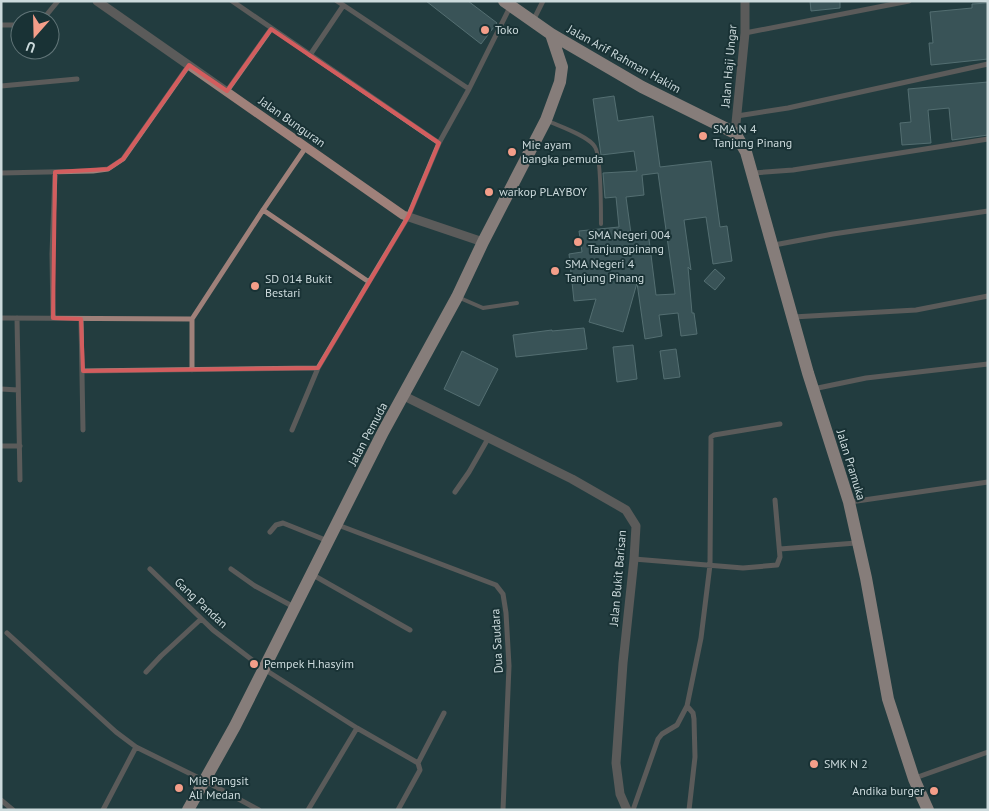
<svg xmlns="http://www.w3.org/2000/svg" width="989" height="811" font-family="'PT Sans',sans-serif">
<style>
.building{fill:#557073;stroke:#8eaaad;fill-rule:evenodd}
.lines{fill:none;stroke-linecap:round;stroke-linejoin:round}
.service{stroke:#9f817a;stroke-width:4}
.minor{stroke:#9f817a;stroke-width:5}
.tertiary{stroke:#9f817a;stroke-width:9}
.primary{stroke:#ffcdc1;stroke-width:12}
.marked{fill:none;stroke:#d35d5e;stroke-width:4;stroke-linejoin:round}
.poi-dot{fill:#f49e89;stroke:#193235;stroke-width:2}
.labels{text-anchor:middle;stroke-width:4;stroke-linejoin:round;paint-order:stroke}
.poi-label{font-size:12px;fill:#ccdadc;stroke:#193235;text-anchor:start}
.street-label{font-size:12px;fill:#ccdadc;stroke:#193235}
</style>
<rect width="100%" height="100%" fill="#233d3f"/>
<path class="building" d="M426,1H468L497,23L481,44Z
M810,1H840V8L811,11Z
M988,3V59L931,65L929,43H933L930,12L972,8V4Z
M988,82V135L952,140L949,108L928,110L931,143L902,145L900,123L911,122L908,89Z
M614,96L618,121L653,116L660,167L711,161L720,227L727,226L732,261L713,264L706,217L684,220L691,270L688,267L692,313H694L697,334L681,336L678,313L659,315L662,336L645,339L637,283L623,332L589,322L596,299L574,301L569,254L582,252L579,231L619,227L616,197L605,198L603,173L637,171L634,151L601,155L593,99ZM658,173L675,294L656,295L649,239L632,241L626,197L644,195L642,175Z
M715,269L725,278L715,290L704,281Z
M584,328L587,349L516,357L513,335L552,330V331Z
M633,345L637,379L617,382L613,347Z
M676,349L680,377L664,379L660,351Z
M462,351L498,369L479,406L444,389Z"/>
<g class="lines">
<path class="service" d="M548,121C559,126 589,136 595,147C601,156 601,210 601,224
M460,298L483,308L517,303"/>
<path class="minor" d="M232,1L439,143
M337,1L469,89
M38,20L44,18L58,1
M533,21L543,1
M1,25H20
M745,33L909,1
M310,55L343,6
M1,86L77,79
M227,91L271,29
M737,116L788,108L988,64
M1,173L93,171L108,169L123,159L189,65
M753,173L793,170L988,139
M263,210L369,282L318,368L292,430
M774,245L833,234L988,211
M369,282L408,217L439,143L469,89L510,7
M793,317L916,310L988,296
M1,318L192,319V370
M17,318L20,480
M53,318L52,254L55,172
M81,319L83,430
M192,319L263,210L306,147
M83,371L318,368
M1,389L18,390
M813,389L866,378L988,364
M1,446H20
M455,492L469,472L489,437
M850,502L988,482
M338,525L496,585L503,594L506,613L509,666L503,810
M270,532L276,525L283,523L328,541
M780,549L856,543
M634,559L743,568L777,565L780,557L775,500
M150,569L213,630L264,669L357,728L418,763L420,770L398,810
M231,569L255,586L294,607
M313,575L410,630
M7,633L116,732L136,747L205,781L259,810
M146,672L161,656L201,619
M687,706L693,713L694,719L695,757L689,810
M418,763L444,713
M915,778L988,752
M1,800L13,810
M103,810L136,747
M308,810L357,728
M633,810L658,739L662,734L677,725L687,706L701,638L710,565L711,437L714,435L780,424"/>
<path class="tertiary" d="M97,1L403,215L483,242
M735,133L745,33V1
M404,396L572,479L626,510L636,526L634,559L623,663L616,763L620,794L627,810"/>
<path class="primary" d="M504,1L551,34L642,87L735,133L746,152L808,373L849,502L866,578L888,699L914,779L928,810
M188,810L235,726L383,432L457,297L483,242L546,120L560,82L562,67L551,34"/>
</g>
<path d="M0 0H989V811H0ZM271,29L439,143L408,217L318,368L83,371L81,319L53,318L55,172L108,169L123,159L189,65L227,91Z" fill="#233d3f" fill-opacity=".55" fill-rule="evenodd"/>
<path class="marked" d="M271,29L439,143L408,217L318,368L83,371L81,319L53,318L55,172L108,169L123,159L189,65L227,91Z"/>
<g class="poi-dot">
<circle cx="485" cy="30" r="5"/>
<circle cx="703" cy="136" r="5"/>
<circle cx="512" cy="152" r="5"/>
<circle cx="489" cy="192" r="5"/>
<circle cx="578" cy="242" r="5"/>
<circle cx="555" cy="271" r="5"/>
<circle cx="255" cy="286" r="5"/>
<circle cx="254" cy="664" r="5"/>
<circle cx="814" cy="764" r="5"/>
<circle cx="179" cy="788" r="5"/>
<circle cx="934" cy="791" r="5"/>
</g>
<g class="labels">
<g class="poi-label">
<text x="495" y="34">Toko</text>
<text x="713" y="133">SMA N 4<tspan x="713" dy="14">Tanjung Pinang</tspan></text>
<text x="522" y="149">Mie ayam<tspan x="522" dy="14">bangka pemuda</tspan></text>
<text x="499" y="196">warkop PLAYBOY</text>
<text x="588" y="239">SMA Negeri 004<tspan x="588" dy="14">Tanjungpinang</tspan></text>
<text x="565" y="268">SMA Negeri 4<tspan x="565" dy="14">Tanjung Pinang</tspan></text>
<text x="265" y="283">SD 014 Bukit<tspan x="265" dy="14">Bestari</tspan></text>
<text x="264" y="668">Pempek H.hasyim</text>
<text x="824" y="768">SMK N 2</text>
<text x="189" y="785">Mie Pangsit<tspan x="189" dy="14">Ali Medan</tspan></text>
<text x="924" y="795" text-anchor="end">Andika burger</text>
</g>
<g class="street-label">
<text transform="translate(624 59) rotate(29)" y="4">Jalan Arif Rahman Hakim</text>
<text transform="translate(729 66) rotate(-85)" y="4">Jalan Haji Ungar</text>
<text transform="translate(292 122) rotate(35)" y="4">Jalan Bunguran</text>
<text transform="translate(368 434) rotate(-62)" y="4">Jalan Pemuda</text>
<text transform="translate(851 465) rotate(73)" y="4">Jalan Pramuka</text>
<text transform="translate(618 578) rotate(-85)" y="4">Jalan Bukit Barisan</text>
<text transform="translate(201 603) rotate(43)" y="4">Gang Pandan</text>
<text transform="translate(497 641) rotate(-93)" y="4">Dua Saudara</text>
</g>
</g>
<rect width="989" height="811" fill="none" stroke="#ccdadc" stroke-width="5"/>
<g transform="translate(35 35) rotate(200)"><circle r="24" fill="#193235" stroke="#617578"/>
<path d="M0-4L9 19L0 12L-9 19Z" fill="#f49e89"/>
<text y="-8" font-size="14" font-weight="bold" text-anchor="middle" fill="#ccdadc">U</text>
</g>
</svg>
